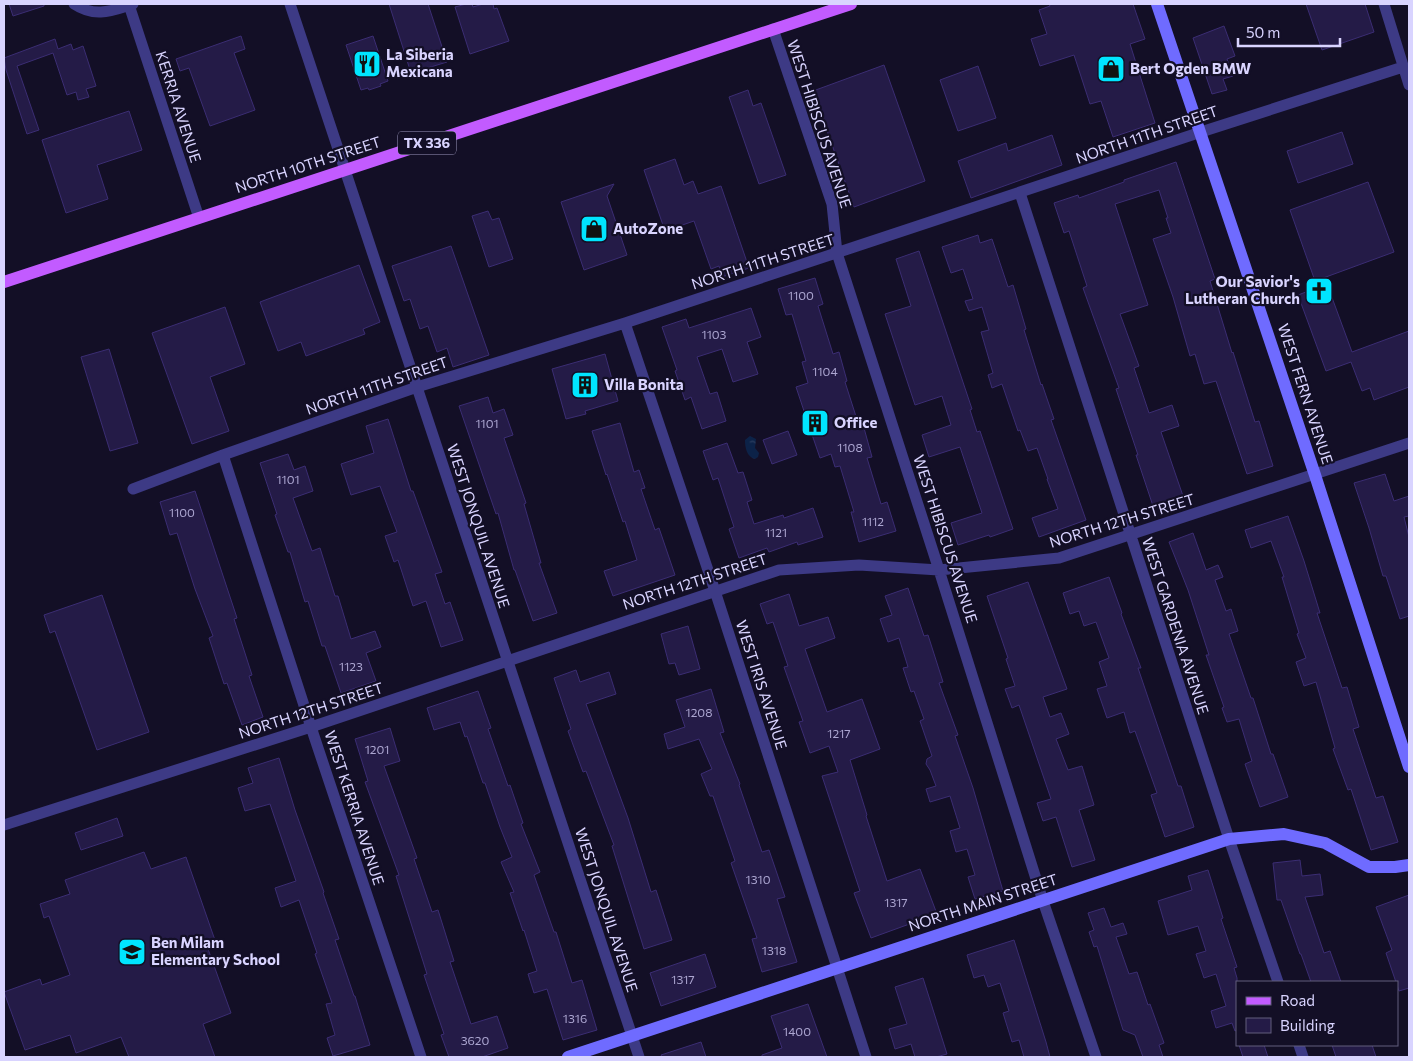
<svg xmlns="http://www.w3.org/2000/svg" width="1413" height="1061" font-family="Commissioner,sans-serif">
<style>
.water{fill:url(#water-ripples)}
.building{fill:#241b47;stroke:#3b2d73}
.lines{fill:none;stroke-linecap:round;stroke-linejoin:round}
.street{stroke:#3d3a85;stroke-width:11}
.secondary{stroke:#6f6bff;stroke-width:12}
.primary{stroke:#c25bff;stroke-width:12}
.labels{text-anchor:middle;stroke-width:4.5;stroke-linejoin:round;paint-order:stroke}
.number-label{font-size:12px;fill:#aca6d1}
.shield{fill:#130f26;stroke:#9e99be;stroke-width:1}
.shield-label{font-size:14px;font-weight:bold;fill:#d9d4ff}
.poi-label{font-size:15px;font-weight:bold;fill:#d9d4ff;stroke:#130f26;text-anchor:start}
.street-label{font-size:15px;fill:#d9d4ff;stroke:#130f26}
</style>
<defs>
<pattern id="water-ripples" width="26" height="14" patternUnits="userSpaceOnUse" patternTransform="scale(1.25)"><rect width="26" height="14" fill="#0c2248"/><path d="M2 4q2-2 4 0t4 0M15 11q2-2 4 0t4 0" fill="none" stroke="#2f4163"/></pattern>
</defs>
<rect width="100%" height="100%" fill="#130f26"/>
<path class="water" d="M750,436L756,439L755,448L759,453L758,457L755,459C747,457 745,448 745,440Z"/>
<path class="building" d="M9,4H44V6L13,16Z
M389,4H428L447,62L411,73Z
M466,4H472L473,7L483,4H493L494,9L497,8L509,41L470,54L455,7Z
M1049,4H1133L1145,39L1130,44L1155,123L1113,137L1101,101L1090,104L1074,55L1040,66L1031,39L1047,34L1039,10L1050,6Z
M1306,4H1365L1374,32L1322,50Z
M1224,26L1235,56L1227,59L1233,76L1223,79L1227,90L1212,94L1193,38Z
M241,36L245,49L234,53L255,110L210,126L189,68L180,71L176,59Z
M373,36L388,81L380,84L381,86L369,90L368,88L361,90L346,45Z
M55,39L58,49L71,44L73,50L83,46L96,86L86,89L89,97L78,100L76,92L67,95L53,53L17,66L39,130L27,134L6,70L4,58Z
M884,65L925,181L854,207L813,91Z
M978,66L996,118L958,131L940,80Z
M748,90L753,106L761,103L786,175L759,184L729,97Z
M129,111L142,150L97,165L108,199L66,213L42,140Z
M1342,132L1353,164L1298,183L1287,151Z
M1052,135L1062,165L971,198L958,161L1006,143L1008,151Z
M675,159L684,185L693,181L698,194L721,186L749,268L722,277L719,266L711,269L694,221L665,231L644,170Z
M1176,162L1215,279L1210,281L1232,353L1233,352L1255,422L1259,421L1273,466L1247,474L1216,381L1204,384L1195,354L1190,356L1173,297L1153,239L1171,233L1166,218H1168L1159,190L1115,204L1148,305L1120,314L1139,366L1134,368L1149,413L1172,405L1179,426L1161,432L1183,496L1153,506L1136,455H1138L1116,389L1119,388L1083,288L1087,286L1069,231L1064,233L1054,203L1078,195L1079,198L1124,182V180Z
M1368,182L1394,252L1315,281L1290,210Z
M614,184L607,196L627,255L584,270L561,202Z
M488,211L492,220L499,218L513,259L489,267L472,216Z
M978,235L980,243L992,239L1008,287L1013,285L1026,329L1024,330L1041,385L1042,384L1054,419L1051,420L1086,520L1039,537L1032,518L1058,509L1047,479H1048L1037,448L1028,451L1020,430L1018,431L1002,384L992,388L988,375L993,373L981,332L989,330L982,307L969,311L965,301L973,299L963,269L951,273L942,247Z
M451,246L489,355L453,367L447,348L437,352L428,326L420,329L410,299L404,301L392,266Z
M919,251L972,409L970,410L977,432L980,431L1013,529L990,537L989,535L958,545L951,523L982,513L960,447L929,457L922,435L951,425L942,396L915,405L885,314L911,306L896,259Z
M359,265L380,322L363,329L365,334L306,356L301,342L278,351L260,302Z
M815,278L823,304L818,306L833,354L839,352L847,381L845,382L860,429L864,428L872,457L867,458L881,504L887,502L896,531L859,542L851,512H854L840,466L835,467L831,454L820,458L805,414L796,387L808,383L802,362L806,361L792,314L786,315L778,289Z
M1327,284L1352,352L1409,331V387L1374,400L1370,388L1362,391L1351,362L1326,371L1298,295Z
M225,307L245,364L210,377L229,431L192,444L152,333Z
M751,308L761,337L747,342L758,374L733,382L722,349L697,357L710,394L717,392L726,421L702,429L691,397L685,400L675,371L677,370L662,327L686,319L689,328Z
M109,349L138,443L110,451L81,357Z
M605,354L618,401L585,411L586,414L566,419L552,369Z
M488,397L493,413L504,409L513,435L504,438L526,503L524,504L541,563H539L557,613L533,621L515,570H514L498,513L496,514L459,406Z
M388,419L411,491H413L442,572L435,574L445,604L450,602L463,640L441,647L426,601L413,606L398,560L394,562L385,536L397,532L380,486L351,495L341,464L374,453L366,426Z
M620,423L634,472L639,470L645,488L641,489L655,530L659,528L675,575L613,596L604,571L637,560L625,521L623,522L607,474L606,475L592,431Z
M788,431L797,455L772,464L763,440Z
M727,443L738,473L743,472L752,500L747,502L754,524L783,515L784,518L813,508L823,537L798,545L797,542L769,552L767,548L739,558L729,529L734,527L718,478L713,480L703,451Z
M288,454L294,470L305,466L313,491L293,498L312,551L320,548L335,596H338L351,639L375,631L381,647L366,653L376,681L341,693L325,646H322L308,601L305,602L290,552H288L275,515L277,514L260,463Z
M1385,474L1394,501L1409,496V516L1404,517L1409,537V616L1400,619L1386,576H1383L1369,528L1354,483Z
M195,491L237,618L234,619L252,675L249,676L263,717L242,725L227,683L224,684L209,638L213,636L195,589L177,533L170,535L160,502Z
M1288,516L1304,561L1320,613H1317L1342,688L1347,687L1359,727L1353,729L1376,798L1383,796L1398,842L1371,850L1351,789L1348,790L1333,749L1335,748L1316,682L1304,686L1296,662L1306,658L1297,634L1299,633L1282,577H1284L1271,541L1251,548L1245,530Z
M1193,533L1206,570L1218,565L1223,577L1215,580L1226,611L1231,609L1238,631L1229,634L1251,698H1253L1271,754H1273L1288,797L1260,807L1245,764L1252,761L1239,719L1227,722L1222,708L1224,707L1206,655H1209L1188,590L1169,542Z
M1109,577L1122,613L1121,614L1141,668H1138L1159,730L1178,786H1181L1194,827L1165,837L1151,795L1157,793L1135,731L1130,733L1124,712L1107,718L1097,689L1107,686L1099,662L1109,658L1096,622L1084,626L1079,611L1070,614L1063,593Z
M1028,582L1067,689L1043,697L1050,717L1061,713L1069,734L1056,739L1068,770L1082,766L1094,805L1079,810L1095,860L1072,867L1056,817L1043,821L1037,803L1051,799L1019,705L1012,708L1005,689L1015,686L1006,659L1008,658L987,596Z
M908,588L924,636L928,635L943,682L939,683L958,735L955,736L973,788L1003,891L975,899L968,877L975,875L967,849L956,852L950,831L960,828L950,796L930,802L926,789L936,786L930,770L926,764L927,759L932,756L920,721L924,719L914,691L911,692L903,668L908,667L899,638L888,642L880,619L892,615L885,596Z
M789,594L799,626L828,617L835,638L805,649L827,712L862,699L880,749L850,760L867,815L866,816L887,881L920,869L937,914L871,938L854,893L860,891L822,776L838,772L829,746L810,753L799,722L803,721L784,667L788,666L773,622L767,624L760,604Z
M102,595L149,732L97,750L55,631L50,633L44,615Z
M688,626L700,669L679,675L675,663L669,664L661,634Z
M576,670L580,682L609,672L616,694L586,704L628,818L651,892L656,890L672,940L644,949L612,846L614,845L586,771L583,772L568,731L571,729L554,678Z
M711,689L724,732L720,733L740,784L739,785L762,852L769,850L785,897L777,899L797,962L762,972L752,939L757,938L731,863L735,861L713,796H710L701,774L712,769L699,739L668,749L664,734L685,727L676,700Z
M478,691L491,728L488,729L508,786L510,785L523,823L521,824L540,872L534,875L554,932H556L572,983L582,980L597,1030L563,1040L547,989L534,993L528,974L537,971L524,930L523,931L510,893L514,892L501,862L512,857L500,827L485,783H483L467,736L465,737L460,722L434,730L427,708Z
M390,728L400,761L384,766L417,858L414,859L432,912L438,910L454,961L450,962L471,1024L497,1016L508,1048L482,1057H449L441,1035L444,1034L424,975L427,974L396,876L399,875L365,782L368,781L355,739Z
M279,758L295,810L324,892L323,893L339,939L335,940L354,996H355L370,1045L333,1056L327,1038L335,1035L326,1004L332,1003L315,954L317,953L299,900L281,907L275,888L296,881L270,804L245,811L238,788L253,783L248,768Z
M117,818L123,836L81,850L75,833Z
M144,852L151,869L186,857L217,946L208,949L231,1013L203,1024L215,1057H129L121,1037L76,1053L70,1035L25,1050L4,992L40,979L42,985L70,975L49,916L44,918L40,904L70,894L65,880Z
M1300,860L1302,876L1320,874L1323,895L1305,897L1324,953L1330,951L1341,982H1311L1301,954H1300L1281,900H1277L1273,863Z
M1208,870L1223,918L1221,919L1237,967L1234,968L1237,978V1030L1235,1031L1232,1023L1216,1028L1211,1011L1226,1006L1216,974L1204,978L1196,954L1206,951L1198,926L1168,935L1158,901L1192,890L1188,876Z
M1409,895V988L1399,991L1386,953L1392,950L1376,907Z
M1104,908L1111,927L1123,923L1127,934L1116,937L1129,974L1137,972L1148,1005L1150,1004L1164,1043L1159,1045L1163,1057H1143L1135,1035L1123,1030L1097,946L1094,947L1089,932L1094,930L1088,913Z
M1014,940L1046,1042L1050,1057H1024L1019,1040L1012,1042L1003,1013L1009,1011L1000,983L988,987L984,975L974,978L967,955Z
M705,954L716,987L661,1006L650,973Z
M923,978L947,1054L936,1057H915L911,1044L895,1049L889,1029L907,1024L895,987Z
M808,1004L827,1057H762V1055L782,1048L771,1016Z
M701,1042L706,1057H662L661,1055Z
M1239,1045H1264L1268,1057H1243Z
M1332,1045H1372L1376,1057H1336Z"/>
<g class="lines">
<path class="street" d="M74,4C95,18 111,11 133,4
M290,4L639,1057
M1384,4L1409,85
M129,5L199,218
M773,29L832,204L837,253L939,570L1043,901L1096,1057
M1020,193L1229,839L1278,982
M625,323L715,591L866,1057
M223,455L311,727L421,1057
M133,489L223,455L417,387L625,323L1201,132L1403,67
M4,825L311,727L779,570L859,565L939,570L1059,558L1409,443
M1299,1045L1303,1057"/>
<path class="secondary" d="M1157,4L1315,475L1409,767
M568,1057L1229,839L1284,834L1325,843L1369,867H1395L1409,865"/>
<path class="primary" d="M4,282L851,4"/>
</g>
<defs>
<symbol id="restaurant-square" viewBox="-11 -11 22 22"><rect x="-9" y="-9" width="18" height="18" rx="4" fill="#00e5ff" stroke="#130f26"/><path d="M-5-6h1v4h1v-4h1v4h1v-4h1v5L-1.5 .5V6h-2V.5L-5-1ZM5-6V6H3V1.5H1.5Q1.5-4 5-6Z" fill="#111"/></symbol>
<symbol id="shop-square" viewBox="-11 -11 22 22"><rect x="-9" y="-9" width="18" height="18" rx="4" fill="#00e5ff" stroke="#130f26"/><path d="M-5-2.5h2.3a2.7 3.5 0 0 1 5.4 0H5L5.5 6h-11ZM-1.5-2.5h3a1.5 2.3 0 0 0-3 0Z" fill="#111"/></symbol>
<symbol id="church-square" viewBox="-11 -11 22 22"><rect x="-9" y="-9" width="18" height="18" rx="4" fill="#00e5ff" stroke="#130f26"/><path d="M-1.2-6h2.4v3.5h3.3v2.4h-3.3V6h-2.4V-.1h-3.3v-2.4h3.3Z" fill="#111"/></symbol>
<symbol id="building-square" viewBox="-11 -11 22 22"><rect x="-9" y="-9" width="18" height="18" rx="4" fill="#00e5ff" stroke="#130f26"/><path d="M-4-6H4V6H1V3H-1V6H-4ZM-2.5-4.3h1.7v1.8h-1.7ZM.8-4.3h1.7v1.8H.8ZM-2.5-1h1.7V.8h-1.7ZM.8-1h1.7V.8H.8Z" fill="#111"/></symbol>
<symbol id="school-square" viewBox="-11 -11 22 22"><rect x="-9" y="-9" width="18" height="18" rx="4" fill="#00e5ff" stroke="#130f26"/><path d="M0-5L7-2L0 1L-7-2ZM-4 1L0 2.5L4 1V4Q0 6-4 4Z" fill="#111"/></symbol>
</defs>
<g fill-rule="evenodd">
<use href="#restaurant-square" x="351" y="48" width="32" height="32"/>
<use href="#shop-square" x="1095" y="53" width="32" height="32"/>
<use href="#shop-square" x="578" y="213" width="32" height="32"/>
<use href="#church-square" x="1303" y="275" width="32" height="32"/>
<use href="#building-square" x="569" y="369" width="32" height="32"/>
<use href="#building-square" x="799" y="407" width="32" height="32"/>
<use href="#school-square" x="116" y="936" width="32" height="32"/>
</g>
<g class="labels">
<g class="number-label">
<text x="801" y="300">1100</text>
<text x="714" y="339">1103</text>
<text x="825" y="376">1104</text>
<text x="487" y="428">1101</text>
<text x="850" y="452">1108</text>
<text x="288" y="484">1101</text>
<text x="182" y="517">1100</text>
<text x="873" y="526">1112</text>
<text x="776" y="537">1121</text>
<text x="351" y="671">1123</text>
<text x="699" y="717">1208</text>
<text x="839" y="738">1217</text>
<text x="377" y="754">1201</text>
<text x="758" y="884">1310</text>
<text x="896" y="907">1317</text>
<text x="774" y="955">1318</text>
<text x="683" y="984">1317</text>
<text x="575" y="1023">1316</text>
<text x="797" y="1036">1400</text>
<text x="475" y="1045">3620</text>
</g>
<rect class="shield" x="398" y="131.5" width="58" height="23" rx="4"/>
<g class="shield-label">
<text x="427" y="148">TX 336</text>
</g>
<g class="poi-label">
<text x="386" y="60">La Siberia<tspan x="386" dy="17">Mexicana</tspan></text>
<text x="1130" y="74">Bert Ogden BMW</text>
<text x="613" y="234">AutoZone</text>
<text x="1300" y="287" text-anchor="end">Our Savior's<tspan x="1300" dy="17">Lutheran Church</tspan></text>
<text x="604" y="390">Villa Bonita</text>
<text x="834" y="428">Office</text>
<text x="151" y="948">Ben Milam<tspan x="151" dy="17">Elementary School</tspan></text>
</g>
<g class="street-label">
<text transform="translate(178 107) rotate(72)" y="5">KERRIA AVENUE</text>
<text transform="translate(819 124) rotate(72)" y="5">WEST HIBISCUS AVENUE</text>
<text transform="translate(1147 135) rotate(-19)" y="5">NORTH 11TH STREET</text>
<text transform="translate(308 165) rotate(-18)" y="5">NORTH 10TH STREET</text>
<text transform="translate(763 262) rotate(-18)" y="5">NORTH 11TH STREET</text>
<text transform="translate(377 386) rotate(-19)" y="5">NORTH 11TH STREET</text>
<text transform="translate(1305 394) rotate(72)" y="5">WEST FERN AVENUE</text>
<text transform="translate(1122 521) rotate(-17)" y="5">NORTH 12TH STREET</text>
<text transform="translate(478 526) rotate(72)" y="5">WEST JONQUIL AVENUE</text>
<text transform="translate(945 539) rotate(72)" y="5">WEST HIBISCUS AVENUE</text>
<text transform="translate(695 582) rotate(-18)" y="5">NORTH 12TH STREET</text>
<text transform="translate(1175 626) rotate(72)" y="5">WEST GARDENIA AVENUE</text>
<text transform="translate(761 685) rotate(72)" y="5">WEST IRIS AVENUE</text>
<text transform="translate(311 711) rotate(-18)" y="5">NORTH 12TH STREET</text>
<text transform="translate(354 808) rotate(72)" y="5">WEST KERRIA AVENUE</text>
<text transform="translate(983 903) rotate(-18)" y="5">NORTH MAIN STREET</text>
<text transform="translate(606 910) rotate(72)" y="5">WEST JONQUIL AVENUE</text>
</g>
</g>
<rect width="1413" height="1061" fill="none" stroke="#d9d4ff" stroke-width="10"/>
<rect x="1236" y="981" width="162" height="65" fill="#130f26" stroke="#625e7d"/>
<rect x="1246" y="997" width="25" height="8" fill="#c25bff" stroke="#625e7d"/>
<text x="1280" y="1006" font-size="15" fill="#d9d4ff">Road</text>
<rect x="1246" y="1018" width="25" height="15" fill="#241b47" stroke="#625e7d"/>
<text x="1280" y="1031" font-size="15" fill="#d9d4ff">Building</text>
<path d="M1238 38v8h102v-8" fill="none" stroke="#d9d4ff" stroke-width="2.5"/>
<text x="1246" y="38" font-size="15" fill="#d9d4ff" stroke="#130f26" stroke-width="4" paint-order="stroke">50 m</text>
</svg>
